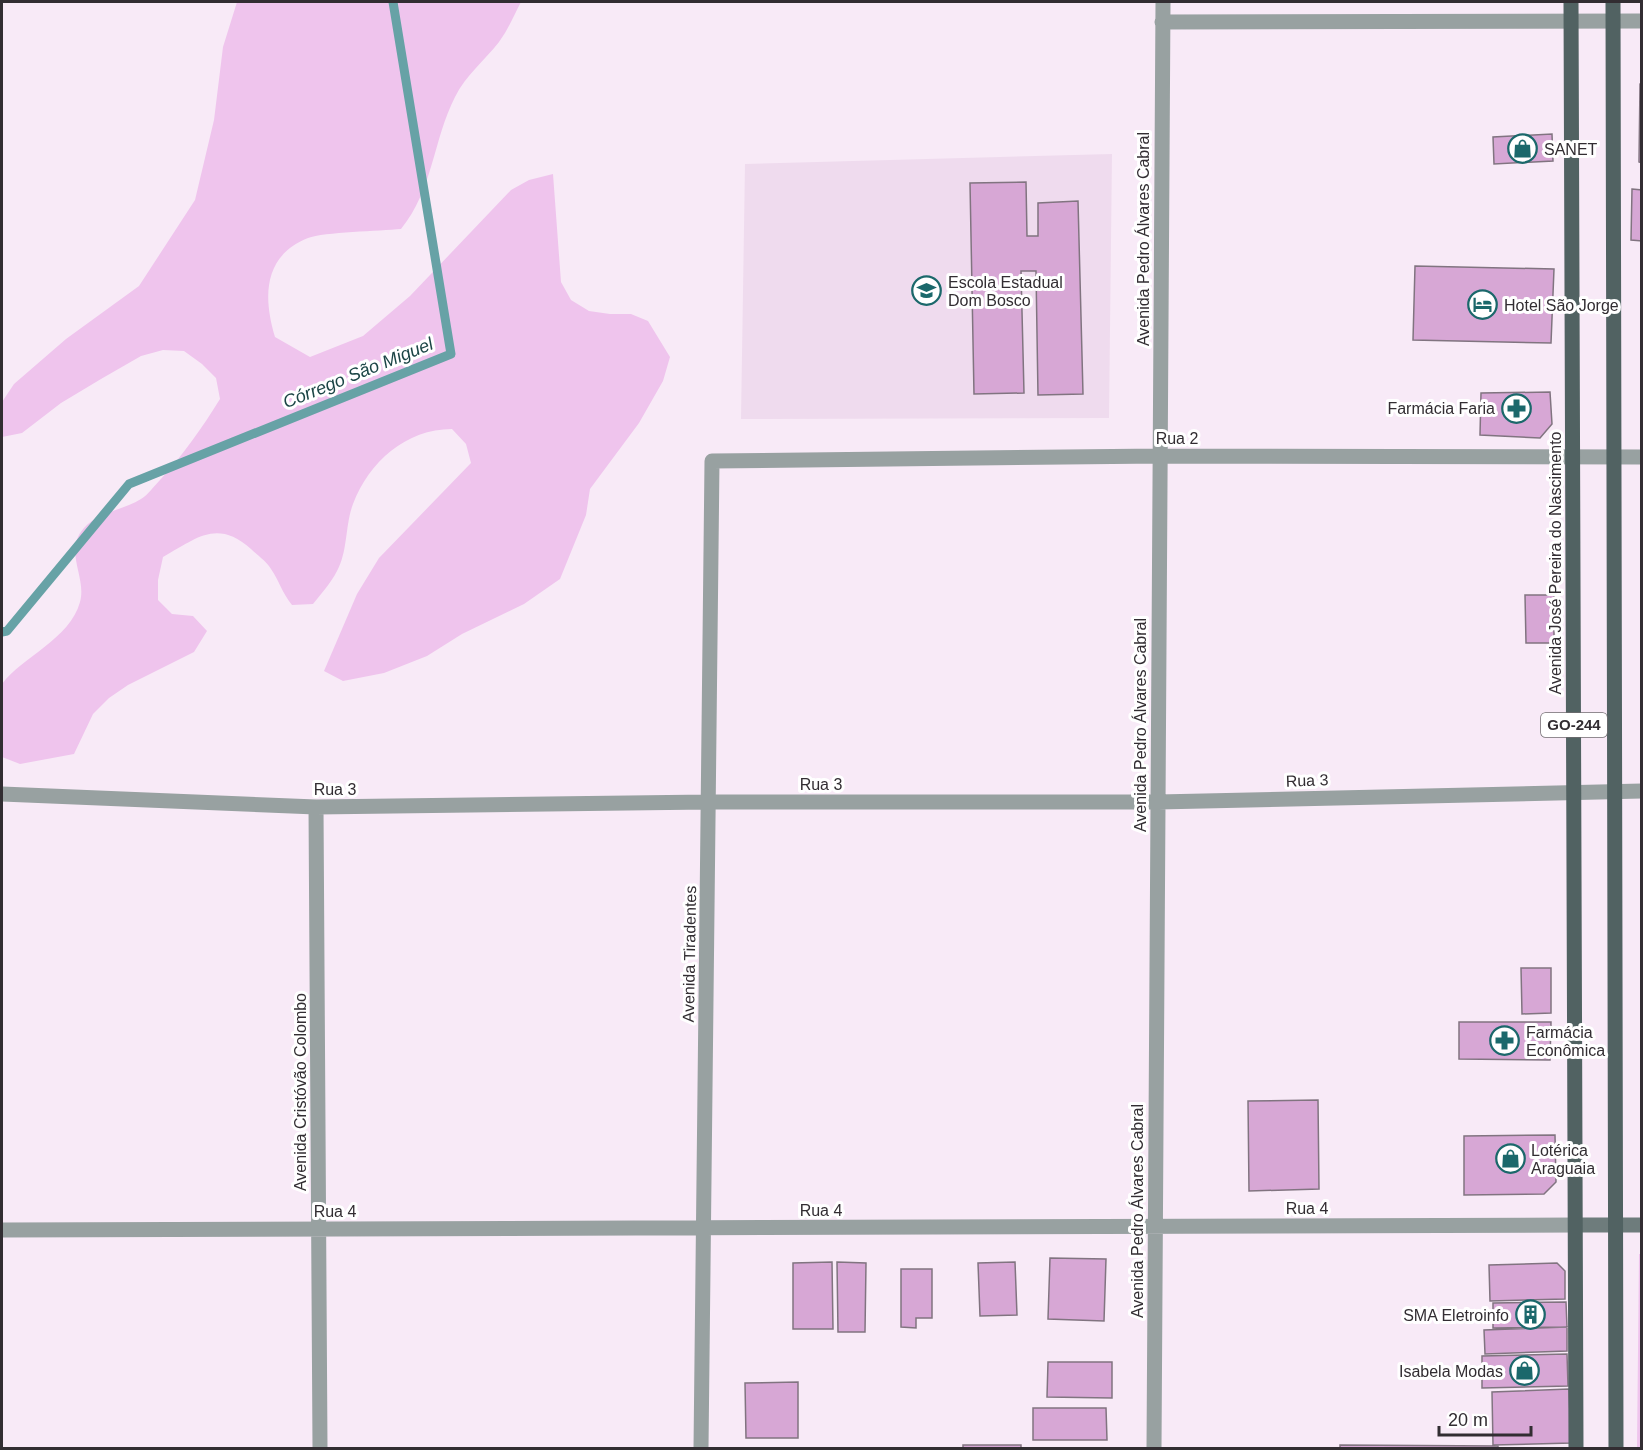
<svg xmlns="http://www.w3.org/2000/svg" width="1643" height="1450" font-family="Arial,sans-serif">
<style>
.built{fill:#efdbee}
.green{fill:#efc4ed}
.lines{fill:none;stroke-linecap:round;stroke-linejoin:round}
.stream{stroke:#67a2a6;stroke-width:9}
.building{fill:#d7a7d5;stroke:#817480;stroke-width:1.5}
.street{stroke:#98a1a1;stroke-width:15}
.secondary{stroke:#6e7c7c;stroke-width:15}
.primary{stroke:#516262;stroke-width:15}
.labels{text-anchor:middle;stroke-width:6;stroke-linejoin:round;paint-order:stroke}
.shield{fill:#fff;stroke:#706c70;stroke-width:1.5}
.shield-label{font-size:15px;font-weight:bold;fill:#322d32}
.poi-label{font-size:16px;fill:#322d32;stroke:#fff;text-anchor:start}
.street-label{font-size:16px;fill:#322d32;stroke:#fff}
.water-label{font-size:18px;font-style:italic;fill:#1c4546;stroke:#fff}
</style>
<rect width="100%" height="100%" fill="#f8eaf7"/>
<path class="built" d="M1112,154L1109,418L741,419L745,164Z"/>
<path class="green" d="M237,2H521C514,15 508,30 499,42C484,61 466,75 455,97C433,140 433,190 401,229C380,231 324,232 308,238C263,256 263,297 275,337L310,357L363,336L410,296L511,190L529,180L553,174L561,282L571,300L589,311L610,314H631L648,321L670,357L663,381L639,423L590,489L586,515L560,579L524,604L462,634L427,656L384,673L343,681L324,671L357,594L379,558L471,463L466,444L452,429C406,429 369,462 353,504C345,525 348,551 337,571C331,583 321,594 313,604L292,605C281,591 280,582 271,569C267,562 257,555 251,549C217,519 197,538 163,557L158,580V600L172,614L193,616L207,631L194,652L128,685L109,698L93,714L74,754L20,764L2,757V684C22,657 70,639 80,602C87,577 63,551 84,528C98,512 124,510 141,499C148,495 154,486 160,480C183,455 202,428 220,399L216,378L202,364L184,351L163,350L141,356L101,379L61,403L22,433L2,437V402L14,384L66,339L139,286L195,200L214,120L223,47Z
M1639,1254H1642L1641,1448H1637Z"/>
<g class="lines">
<path class="stream" d="M2,632L7,631L129,484L451,354L393,2"/>
</g>
<path class="building" d="M1642,83V163L1639,162L1640,84Z
M1552,134L1553,161L1494,164L1493,137Z
M1026,182L1027,236H1038V203L1078,201L1083,394L1038,395L1036,271H1021L1024,393L974,394L970,183Z
M1632,189L1642,190V241L1631,240Z
M1415,266L1554,269L1551,343L1413,340Z
M1550,392L1552,424L1540,438L1480,435L1481,393Z
M1525,595H1554V643H1526Z
M1521,968H1551V1013L1522,1014Z
M1459,1022H1551L1550,1060L1459,1059Z
M1318,1100L1319,1189L1249,1191L1248,1101Z
M1555,1135L1556,1182L1544,1194L1464,1195V1136Z
M1050,1258L1106,1259L1104,1321L1048,1319Z
M832,1262L833,1329H793V1263Z
M837,1262L866,1263L865,1332H838Z
M1015,1262L1017,1315L980,1316L978,1263Z
M1557,1263L1565,1271V1299L1490,1301L1489,1265Z
M901,1269H932V1318H916V1328L901,1327Z
M1566,1302L1567,1327L1493,1328V1303Z
M1567,1327V1351L1485,1354L1484,1330Z
M1567,1354L1568,1386L1482,1388V1356Z
M1048,1362H1112V1398L1047,1397Z
M798,1382V1438H746L745,1383Z
M1569,1389L1571,1443L1493,1445L1492,1392Z
M1033,1408H1106L1107,1440H1033Z
M963,1445H1021V1448H963Z
M1340,1445L1498,1446V1448H1340Z"/>
<g class="lines">
<path class="street" d="M1162,22L1642,21
M2,794L316,807L708,802H1158L1642,791
M316,807L320,1448
M2,1230L1576,1225
M701,1448L712,461L1160,456L1642,457
M1154,1448L1163,2"/>
<path class="secondary" d="M1576,1225H1642"/>
<path class="primary" d="M1571,2L1576,1448
M1613,2L1616,1448"/>
</g>
<defs>
<symbol id="shop-ring" viewBox="-11 -11 22 22"><circle r="9.5" fill="#fff" stroke="#1b686b" stroke-width="1.5"/><path d="M-5-2.5h2.3a2.7 3.5 0 0 1 5.4 0H5L5.5 6h-11ZM-1.5-2.5h3a1.5 2.3 0 0 0-3 0Z" fill="#1b686b"/></symbol>
<symbol id="school-ring" viewBox="-11 -11 22 22"><circle r="9.5" fill="#fff" stroke="#1b686b" stroke-width="1.5"/><path d="M0-5L7-2L0 1L-7-2ZM-4 1L0 2.5L4 1V4Q0 6-4 4Z" fill="#1b686b"/></symbol>
<symbol id="hotel-ring" viewBox="-11 -11 22 22"><circle r="9.5" fill="#fff" stroke="#1b686b" stroke-width="1.5"/><path d="M-6-4.5h1.5V1H6V5H4.5V3h-9V5H-6ZM-4 0a1.8 1.8 0 1 1 3.6 0ZM.5 0V-2.5h3Q6-2.5 6 0Z" fill="#1b686b"/></symbol>
<symbol id="pharmacy-ring" viewBox="-11 -11 22 22"><circle r="9.5" fill="#fff" stroke="#1b686b" stroke-width="1.5"/><path d="M-2-6h4v4h4v4h-4v4h-4v-4h-4v-4h4Z" fill="#1b686b"/></symbol>
<symbol id="building-ring" viewBox="-11 -11 22 22"><circle r="9.5" fill="#fff" stroke="#1b686b" stroke-width="1.5"/><path d="M-4-6H4V6H1V3H-1V6H-4ZM-2.5-4.3h1.7v1.8h-1.7ZM.8-4.3h1.7v1.8H.8ZM-2.5-1h1.7V.8h-1.7ZM.8-1h1.7V.8H.8Z" fill="#1b686b"/></symbol>
</defs>
<g fill-rule="evenodd">
<use href="#shop-ring" x="1506" y="132" width="33" height="33"/>
<use href="#school-ring" x="910" y="274" width="33" height="33"/>
<use href="#hotel-ring" x="1466" y="288" width="33" height="33"/>
<use href="#pharmacy-ring" x="1500" y="392" width="33" height="33"/>
<use href="#pharmacy-ring" x="1488" y="1024" width="33" height="33"/>
<use href="#shop-ring" x="1494" y="1142" width="33" height="33"/>
<use href="#building-ring" x="1514" y="1298" width="33" height="33"/>
<use href="#shop-ring" x="1508" y="1354" width="33" height="33"/>
</g>
<g class="labels">
<rect class="shield" x="1541" y="713" width="66" height="24" rx="4.5"/>
<g class="shield-label">
<text x="1574" y="730">GO-244</text>
</g>
<g class="poi-label">
<text x="1544" y="155">SANET</text>
<text x="948" y="288">Escola Estadual<tspan x="948" dy="18">Dom Bosco</tspan></text>
<text x="1504" y="311">Hotel São Jorge</text>
<text x="1495" y="414" text-anchor="end">Farmácia Faria</text>
<text x="1526" y="1038">Farmácia<tspan x="1526" dy="18">Econômica</tspan></text>
<text x="1531" y="1156">Lotérica<tspan x="1531" dy="18">Araguaia</tspan></text>
<text x="1509" y="1321" text-anchor="end">SMA Eletroinfo</text>
<text x="1503" y="1377" text-anchor="end">Isabela Modas</text>
</g>
<g class="street-label">
<text transform="translate(1143 239) rotate(-90)" y="6">Avenida Pedro Álvares Cabral</text>
<text x="1177" y="444">Rua 2</text>
<text transform="translate(1555 563) rotate(-90)" y="6">Avenida José Pereira do Nascimento</text>
<text transform="translate(1140 725) rotate(-90)" y="6">Avenida Pedro Álvares Cabral</text>
<text transform="translate(1307 780) rotate(-2)" y="6">Rua 3</text>
<text x="821" y="790">Rua 3</text>
<text x="335" y="795">Rua 3</text>
<text transform="translate(689 954) rotate(-89)" y="6">Avenida Tiradentes</text>
<text transform="translate(300 1092) rotate(-90)" y="6">Avenida Cristóvão Colombo</text>
<text x="1307" y="1214">Rua 4</text>
<text x="821" y="1216">Rua 4</text>
<text x="335" y="1217">Rua 4</text>
<text transform="translate(1137 1211) rotate(-90)" y="6">Avenida Pedro Álvares Cabral</text>
</g>
<g class="water-label">
<text transform="translate(358 373) rotate(-22)" y="6">Córrego São Miguel</text>
</g>
</g>
<rect width="1643" height="1450" fill="none" stroke="#322d32" stroke-width="6"/>
<path d="M1439 1426v9h92v-9" fill="none" stroke="#322d32" stroke-width="3"/>
<text x="1448" y="1426" font-size="18" fill="#322d32" stroke="#ffffff" stroke-width="4.5" paint-order="stroke">20 m</text>
</svg>
